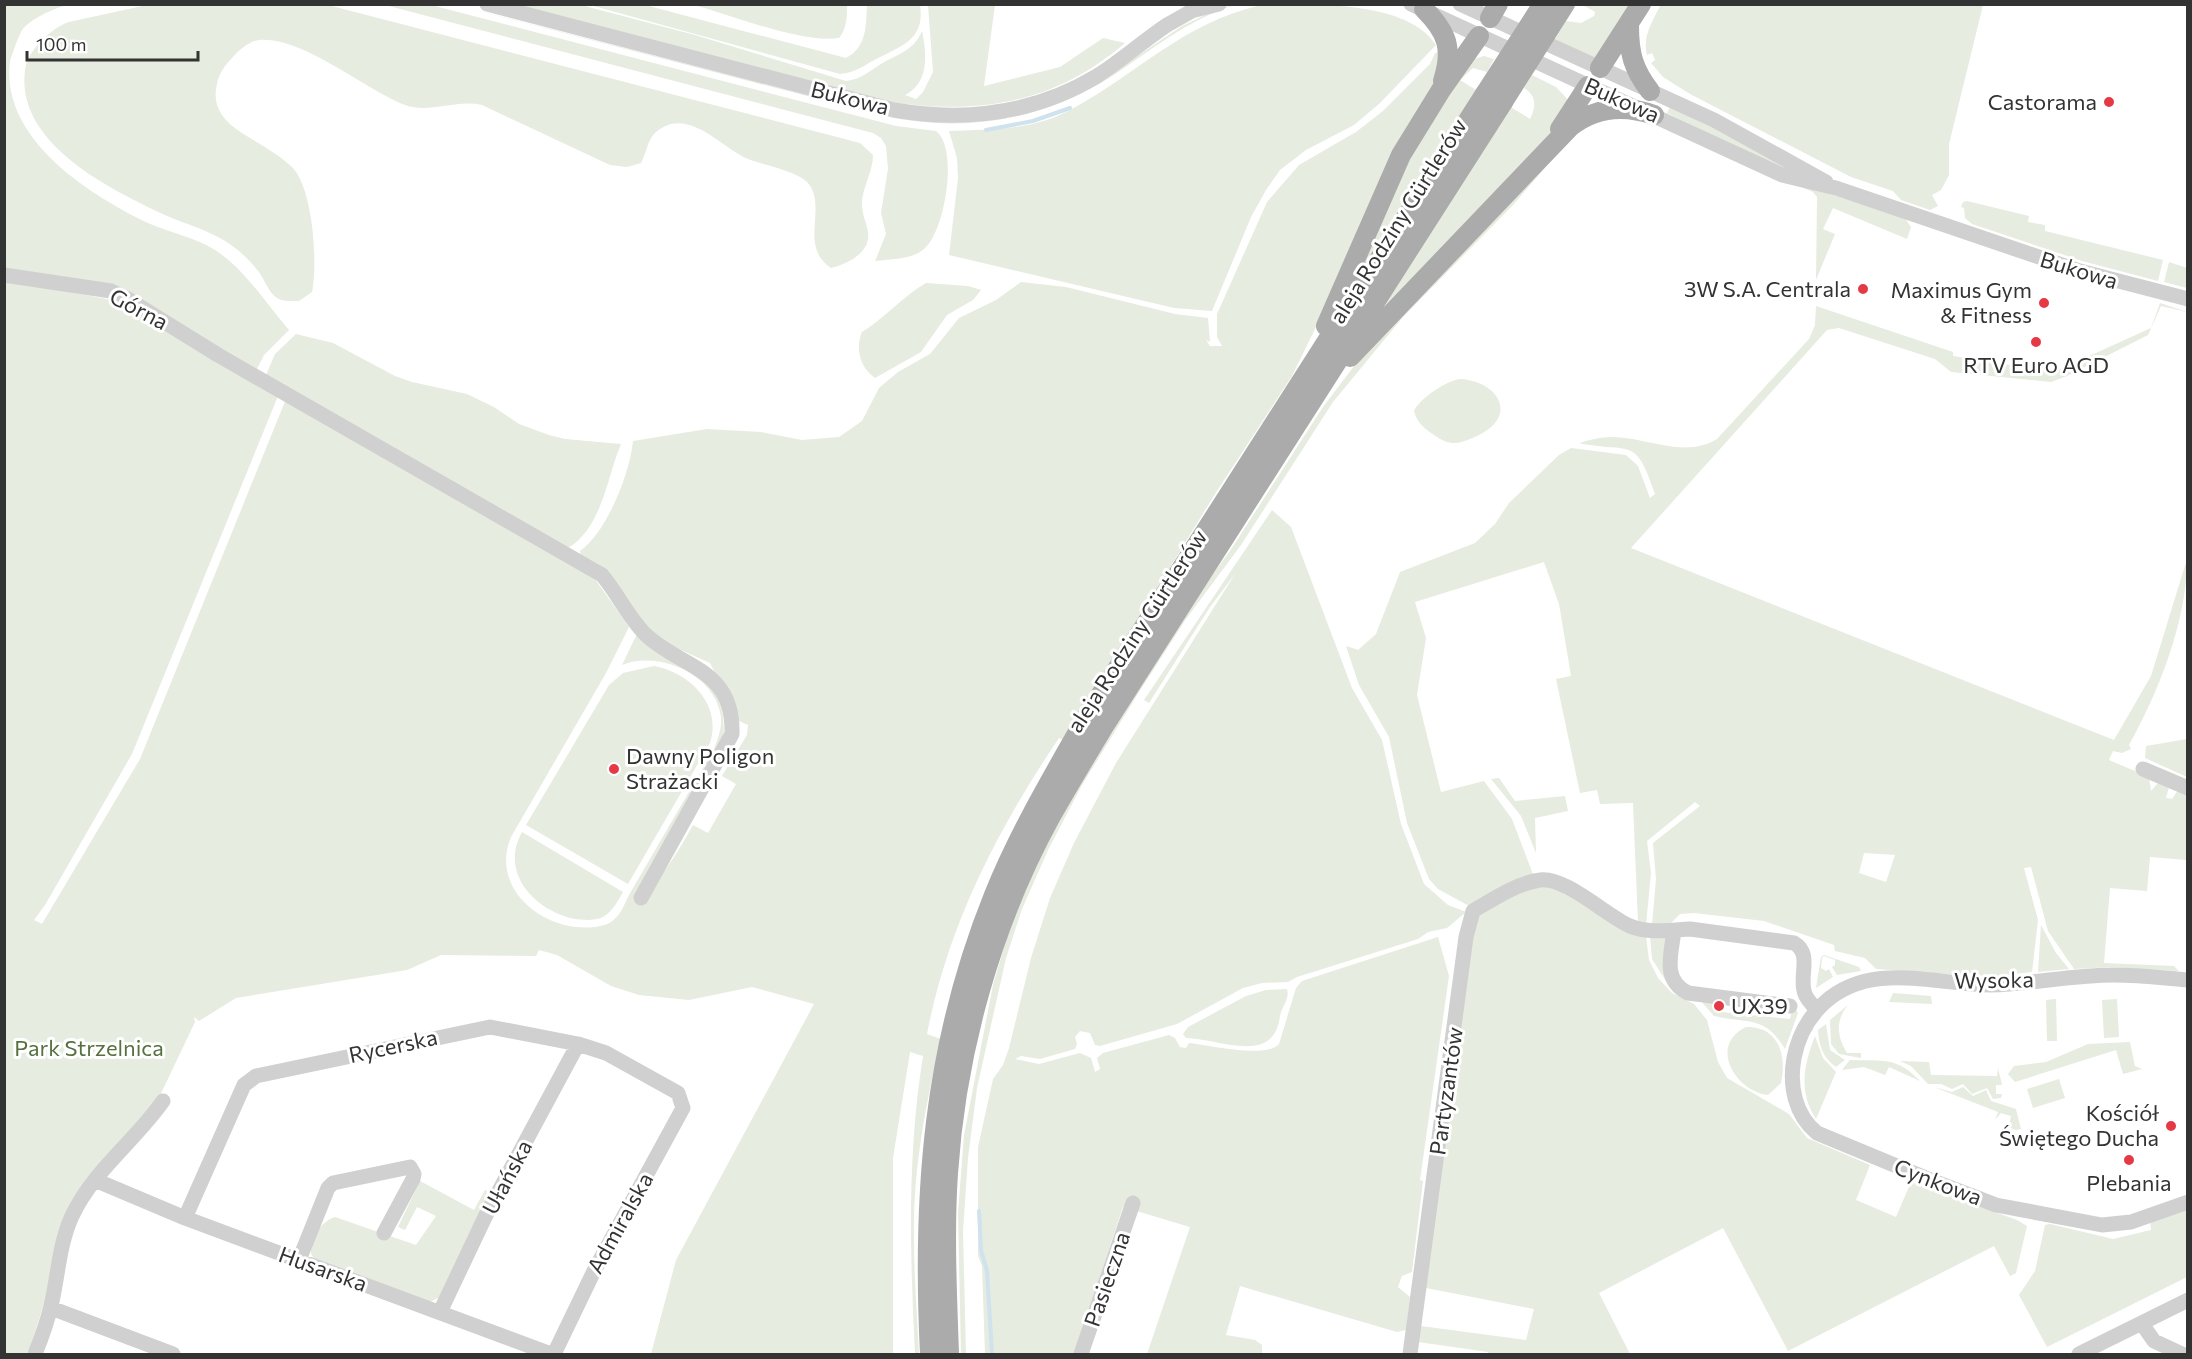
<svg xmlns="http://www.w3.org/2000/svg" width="2192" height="1359" font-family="Commissioner,sans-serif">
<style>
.green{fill:#e6ecdf;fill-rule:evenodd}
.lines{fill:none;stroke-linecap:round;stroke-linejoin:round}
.stream{stroke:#cfe2ee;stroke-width:4}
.minor{stroke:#d0d0d0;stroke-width:15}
.major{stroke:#ababab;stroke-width:20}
.major-bridge{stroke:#ababab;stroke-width:20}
.poi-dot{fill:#e63946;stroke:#fff;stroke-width:2}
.labels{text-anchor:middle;stroke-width:6;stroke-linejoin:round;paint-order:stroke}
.street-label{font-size:22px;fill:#333;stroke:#fff}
.poi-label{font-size:22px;fill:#333;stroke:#fff;text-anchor:end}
.park-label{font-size:22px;fill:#56703f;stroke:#fff}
</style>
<rect width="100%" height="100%" fill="#fff"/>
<path class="green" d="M10,4L67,5C55,8 27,20 21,32C17,40 13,52 10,61C0,139 90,195 148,223C170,233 195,237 215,250C245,269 266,304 289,330L264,355L256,371L126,294L5,271V6Z
M1661,4L1983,5L1949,144V175L1941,190L1932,195L1938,206L1930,210L1901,200L1893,191L1851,177L1690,94L1663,77L1651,63L1655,60L1652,53L1647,55C1642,36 1653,21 1661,4Z
M147,5H328L860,143L873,155C873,171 864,184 862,200C861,213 866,221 868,232C871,253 847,264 831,268C798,246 828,207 808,183C797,171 763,165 748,159C721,148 686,103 654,134C647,142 646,154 641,163L627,167L610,165L482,105C455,99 430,114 405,105C364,89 302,36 259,40C250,41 239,50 233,57C225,65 219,73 217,84C213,101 218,113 231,125C250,140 274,150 292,167C313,188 318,263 312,292L299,301C292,301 283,302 277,298C268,292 265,280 259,272C248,258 234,245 218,237C203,229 187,224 172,218C115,192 15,145 25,70C27,51 51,28 69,22Z
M385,5H431L896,126L936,131C959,148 945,232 924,249C911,260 891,259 875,261L886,234L881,213L888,169L886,146L881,138L873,133Z
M456,5L847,105L908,119L940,122H973L1011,117L1121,67L1182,26L1218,9L1235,5C1186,20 1151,51 1109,78C1040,121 963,133 884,116Z
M511,5H581L695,35L846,81C862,79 868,72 881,64C897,54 914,51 922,31C927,55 929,83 905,95L916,99L923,92L933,72L928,5H995L984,86L1060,67L1103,38L1125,43C1054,104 979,115 889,102Z
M590,5H645L846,58C867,47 866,25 867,5H920C925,38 904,45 878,58C864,65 856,73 840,74Z
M694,5H847C847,17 847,28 839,38C803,44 731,15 694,5Z
M1261,5C1313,4 1407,0 1436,45L1380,103L1354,125L1306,150L1280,170L1266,190L1251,217L1212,311L1174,308L949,255L958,178L957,158L949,131C990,129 1032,131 1070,110C1139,73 1181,24 1261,5Z
M1583,5H1633L1599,61L1554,41L1566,21L1581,23L1594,16L1595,12Z
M1444,51L1445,63L1292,376L1215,494L1064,740L1059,738C997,830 948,925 927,1034L941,1039C926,1103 913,1169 914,1235C914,1275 917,1315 919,1354H915C910,1255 907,1155 923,1056L910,1052L893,1158V1354H651L676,1260L814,1004L752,987L689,1000L639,995L611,986L557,955L539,950L536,956L441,955L407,970L236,998L199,1021L194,1017L195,1022L156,1104L104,1158L47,1294L28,1354H5L4,280L118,301L278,396L132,754L45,905L34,920L42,924L140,759L286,399L595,579L629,627L606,673L511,837C492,882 531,921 575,927C587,928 601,928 611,922C621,915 624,905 629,895L714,749C718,739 722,727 721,717C716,674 658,650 622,665L636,636C644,636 656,646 664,652C701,676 729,691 723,741L633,900L636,901C662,879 676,855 693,825L708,833L736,784L722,776L747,735L748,725L739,721L710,663L670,645L646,627L606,572L598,564L581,556L580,551C607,532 630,473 633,441L707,429L761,432L802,440L839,437L862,421L879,388L898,372L930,354L959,318L996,300L1021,282L1066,287L1175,314L1208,318L1210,342L1206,340L1210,346H1222L1217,337V314L1267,202L1299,165L1356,132L1383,111L1430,64L1435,53Z
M1484,56L1494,59L1487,72L1473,68L1460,80L1479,92L1356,285L1398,174L1471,60Z
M1532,75L1556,87L1572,104L1548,138L1355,344L1509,106L1530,119C1536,107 1537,96 1524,88Z
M1670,107L1761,149L1805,175L1767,163L1667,113Z
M1559,151L1514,204L1403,317L1333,402L1241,545L1186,619L1139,692L1082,785L1049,848L1022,909L1006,958L977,1088L968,1158L963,1231L966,1354H961L958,1213L964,1135L993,985L1013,917L1052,829L1189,606L1230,551L1323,407L1364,353Z
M1782,179L1904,217L1911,227L1907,239L1833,208L1823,229L1835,234L1816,280L1817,197L1813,192Z
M1967,201L2029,216L2028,222L2045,225V231L2163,260L2158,281L2082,261L1972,224L1965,218L1964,208L1961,207L1963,202Z
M2169,262L2187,268V288L2164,282Z
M926,283L968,286L981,290L973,300L947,315L921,352L875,378C860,368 855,348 862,332C885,318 903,296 926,283Z
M2160,303L2187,312L2161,306L2148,335L2067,376L2051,382L1951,372L1935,359L1839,328L1827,330L1631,548L2114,740L2151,676L2187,559C2187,621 2159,691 2129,745L2131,749L2122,753L2113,751L2109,760L2149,777L2151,791L2158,783L2169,787L2166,798L2172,799L2178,790L2187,793V860L2150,857L2147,891L2110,888L2104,963L2174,966L2179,971L2110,967L2074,969L2048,931L2031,867L2024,868L2038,920L2032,972L1989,977L1876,969L1865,958L1835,951L1834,945L1764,921L1694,913L1680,914L1670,924L1652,925L1656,879L1653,843L1700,806L1695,802L1647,841L1651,873L1646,925L1638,922L1633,803L1600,804L1597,790L1580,793L1556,679L1571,676L1559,604L1544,562L1415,602L1426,638L1417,695L1441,792L1484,781L1512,819L1534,877L1471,907L1438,889L1429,879L1407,823L1389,737L1359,685L1346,646L1358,650L1376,634L1400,572L1475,543L1495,524L1509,503L1559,455L1571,448L1626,455L1638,466L1650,498L1655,494C1635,434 1631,454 1579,443C1590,440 1600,437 1611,437C1647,437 1684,459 1717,439L1809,339L1815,325L1816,306L1953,352V356L2054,372L2151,328ZM1864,853L1895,855L1886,882L1859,873Z
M296,334L333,343L395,376L412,382L467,394L494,407L519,424L549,435L565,439L621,444C607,477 602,528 568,548L266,375L275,354Z
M1460,379C1498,381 1520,416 1477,436C1459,444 1451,447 1434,435C1424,428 1417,423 1414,411C1420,398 1446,381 1460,379Z
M1272,510L1291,527L1352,688L1382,740L1401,824L1424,884L1448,905L1466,912L1447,928L1428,932L1418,939L1297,977L1288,982L1262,983L1243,988L1177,1024L1100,1046L1095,1045L1090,1033L1080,1031L1075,1037L1077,1044L1075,1049L1040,1059L1021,1056L1015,1059L1039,1064L1080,1053L1091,1058L1095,1072L1100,1069L1097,1058L1103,1053L1169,1035L1175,1038L1180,1047L1186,1048L1189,1043C1209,1045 1266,1059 1279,1044L1296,988L1302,981L1438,937L1449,976L1420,1180L1423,1181L1412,1272L1402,1276L1398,1287L1410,1297L1406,1330L1397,1332L1240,1286L1226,1335L1255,1340L1262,1345V1354H1147L1190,1227L1123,1207L1074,1354H985L982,1266L978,1256V1147L993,1079L1003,1065L1009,1048L1031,958L1050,898L1074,843L1116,763L1235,574L1210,607L1149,703L1144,700Z
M654,666C691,673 722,705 710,743L628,884L526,825L609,685L623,673Z
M2187,739V777L2145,758L2146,746Z
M1499,778L1515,801L1565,796L1568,811L1535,818L1536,853L1521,816L1491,779Z
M522,832L623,892C618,901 612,912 603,917C595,921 583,920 575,919C535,911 499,873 522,832Z
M1539,880L1646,936L1649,960L1658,978L1672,993L1694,1004L1707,1020L1718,1062L1727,1078L1789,1114L1807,1138L1870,1165L1856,1200L1896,1217L1911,1182L2017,1220L2027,1226L2016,1273L2010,1276L1994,1246L1788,1351L1723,1228L1599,1293L1630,1354H1488V1352L1418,1342L1421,1326L1526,1340L1534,1309L1426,1288L1473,911Z
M2041,925L2056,953L2069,969L2038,972Z
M1650,936L1665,937L1667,941L1666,981L1652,959Z
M1824,955L1859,967L1861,971L1837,975L1832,967L1835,965V960L1824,956L1822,958L1821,968L1826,971L1829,969L1833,977L1816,988L1821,957Z
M1287,989C1290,999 1282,1006 1280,1016C1274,1066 1220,1039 1186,1038L1183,1034L1188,1027L1246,996L1266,990Z
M1893,993L1931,996L1932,1004L1889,1002Z
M2056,999L2057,1041H2047L2046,1000Z
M2117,999L2119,1037L2104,1038L2102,1000Z
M1700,1000L1717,1002L1715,1010L1722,1012L1790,1019L1793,1005L1798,1013L1785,1049C1765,1015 1748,1024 1714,1016Z
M1848,1005C1834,1022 1838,1038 1847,1053H1861V1058L1839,1054L1831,1044L1830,1020Z
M1826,1024L1830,1050L1845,1060L1836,1067C1823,1058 1819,1046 1818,1030Z
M1746,1027C1779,1026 1787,1056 1781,1083L1768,1095C1737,1092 1707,1046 1746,1027Z
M1815,1036L1823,1058L1836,1072L1816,1119C1798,1092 1804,1064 1815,1036Z
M2130,1042L2135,1066L2142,1069L2123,1074L2116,1050L2015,1082L2008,1074L2014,1066L2046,1062L2088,1044Z
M1850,1060C1881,1061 1897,1056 1920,1081L1889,1067L1885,1075L1864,1067L1842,1070Z
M1900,1061L1929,1062L1931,1075L1997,1076L1998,1068L2002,1085H1996V1094H2002L2001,1098L1993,1099L1987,1088L1972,1094L1963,1084L1952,1089L1941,1084H1928L1911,1066Z
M2059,1079L2065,1098L2033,1108L2027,1089Z
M1934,1087L1952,1092L1963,1087L1973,1096L1986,1090L1991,1101L2016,1109L2021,1129L2016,1130L2005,1126L2004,1123L2009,1125L2011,1116L2001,1113L1995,1120L1998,1112Z
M420,1181L474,1210L485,1190L492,1193L440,1297L430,1302L315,1260L311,1254C311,1238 320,1222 335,1217L416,1245L436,1216L417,1207L405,1230L398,1227Z
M2187,1205V1277L2047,1347L2019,1295L2035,1271L2045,1225L2050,1224L2113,1239L2151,1230L2150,1220Z"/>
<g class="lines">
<path class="stream" d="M986,130L1033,121L1070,108
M979,1211L981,1250L987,1271L992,1354"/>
<path class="minor" d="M487,4L894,110C965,122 1034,114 1097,76C1121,61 1143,41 1167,25C1179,18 1191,12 1203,4
M1411,4L1782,175L1836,188L2080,271L2188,299
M1460,4L1714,120L1826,182
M1195,10L1219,4
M4,275L111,291L126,298L218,355L602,575C618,594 628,617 646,635C681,668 734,668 732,734L641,898
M2143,769L2188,788
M1674,931C1671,955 1662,980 1688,993L1790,1006
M2188,980C2163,978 2139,975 2114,975C2073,975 2032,984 1991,985C1935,985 1871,960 1824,1003C1809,1017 1798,1037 1794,1058C1789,1086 1795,1115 1817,1133L1928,1179L1996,1205L2102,1225L2131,1222L2188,1202
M95,1180L185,1218L551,1354
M185,1218L244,1085L256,1076L490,1027L578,1044L606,1053L678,1093L683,1108L595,1269L554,1354
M299,1260L328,1188L333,1183L410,1167L414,1174L413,1179L384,1233
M51,1308L173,1354
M440,1312L486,1215L578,1044
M2142,1324L2154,1341L2182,1354
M35,1354C41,1339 47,1323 51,1306C58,1277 59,1244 72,1216C93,1171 135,1141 163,1101
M1081,1354L1133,1203
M1410,1354L1466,937L1473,911C1492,900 1517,883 1540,880C1565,876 1608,917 1630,926C1649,934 1671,930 1690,929L1794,943C1813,954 1798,977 1805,994C1807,1000 1813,1005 1817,1010
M2079,1354L2188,1300"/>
<path class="major" d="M1424,9C1448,33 1453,49 1443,81
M1490,18L1498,4
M1629,26C1629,53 1633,69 1650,91
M1600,68L1641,4
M1560,129L1588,86
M1326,326L1401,155L1441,90L1479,36
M1350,357L1570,127C1595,107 1625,105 1654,115
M930,1354C922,1194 933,1046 994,895C1019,833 1053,776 1086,718L1485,94
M949,1354C947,1294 944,1233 948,1173C956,1051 992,923 1051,816C1068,786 1086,756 1104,726L1503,102"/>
<path class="major-bridge" d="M1485,94L1543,4
M1503,102L1565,4"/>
</g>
<g class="poi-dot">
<circle cx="2109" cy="102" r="6"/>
<circle cx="1863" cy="289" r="6"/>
<circle cx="2044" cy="303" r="6"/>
<circle cx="2036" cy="342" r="6"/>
<circle cx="614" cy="769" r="6"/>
<circle cx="1719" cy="1006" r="6"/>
<circle cx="2171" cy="1126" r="6"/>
<circle cx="2129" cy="1160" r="6"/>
</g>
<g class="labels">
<g class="street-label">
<text transform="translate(850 98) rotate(14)" y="8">Bukowa</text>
<text transform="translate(1622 100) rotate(24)" y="8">Bukowa</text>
<text transform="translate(1398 221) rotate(-58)" y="8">aleja Rodziny Gürtlerów</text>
<text transform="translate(2079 270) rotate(17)" y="8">Bukowa</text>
<text transform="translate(139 309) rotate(28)" y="8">Górna</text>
<text transform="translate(1137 631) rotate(-57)" y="8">aleja Rodziny Gürtlerów</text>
<text transform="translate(1994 980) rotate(-1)" y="8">Wysoka</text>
<text transform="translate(393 1046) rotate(-12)" y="8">Rycerska</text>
<text transform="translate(1446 1091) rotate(-82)" y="8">Partyzantów</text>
<text transform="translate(507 1177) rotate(-62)" y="8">Ułańska</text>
<text transform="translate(1938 1182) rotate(21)" y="8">Cynkowa</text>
<text transform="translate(620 1223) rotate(-61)" y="8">Admiralska</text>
<text transform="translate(323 1269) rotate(20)" y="8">Husarska</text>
<text transform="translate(1107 1279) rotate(-71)" y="8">Pasieczna</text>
</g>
<g class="poi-label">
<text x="2097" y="110">Castorama</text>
<text x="1851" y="297">3W S.A. Centrala</text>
<text x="2032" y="298">Maximus Gym<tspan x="2032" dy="25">&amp; Fitness</tspan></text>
<text x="2036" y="373" text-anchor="middle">RTV Euro AGD</text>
<text x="626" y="764" text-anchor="start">Dawny Poligon<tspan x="626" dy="25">Strażacki</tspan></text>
<text x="1731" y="1014" text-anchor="start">UX39</text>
<text x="2159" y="1121">Kościół<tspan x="2159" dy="25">Świętego Ducha</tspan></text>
<text x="2129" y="1191" text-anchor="middle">Plebania</text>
</g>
<g class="park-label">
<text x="89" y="1056">Park Strzelnica</text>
</g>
</g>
<rect width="2192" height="1359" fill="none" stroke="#333333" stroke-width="12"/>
<path d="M27 51v9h171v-9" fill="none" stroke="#333333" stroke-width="3"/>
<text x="36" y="51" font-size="18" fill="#333333" stroke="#ffffff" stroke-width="4.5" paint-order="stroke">100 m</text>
</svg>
